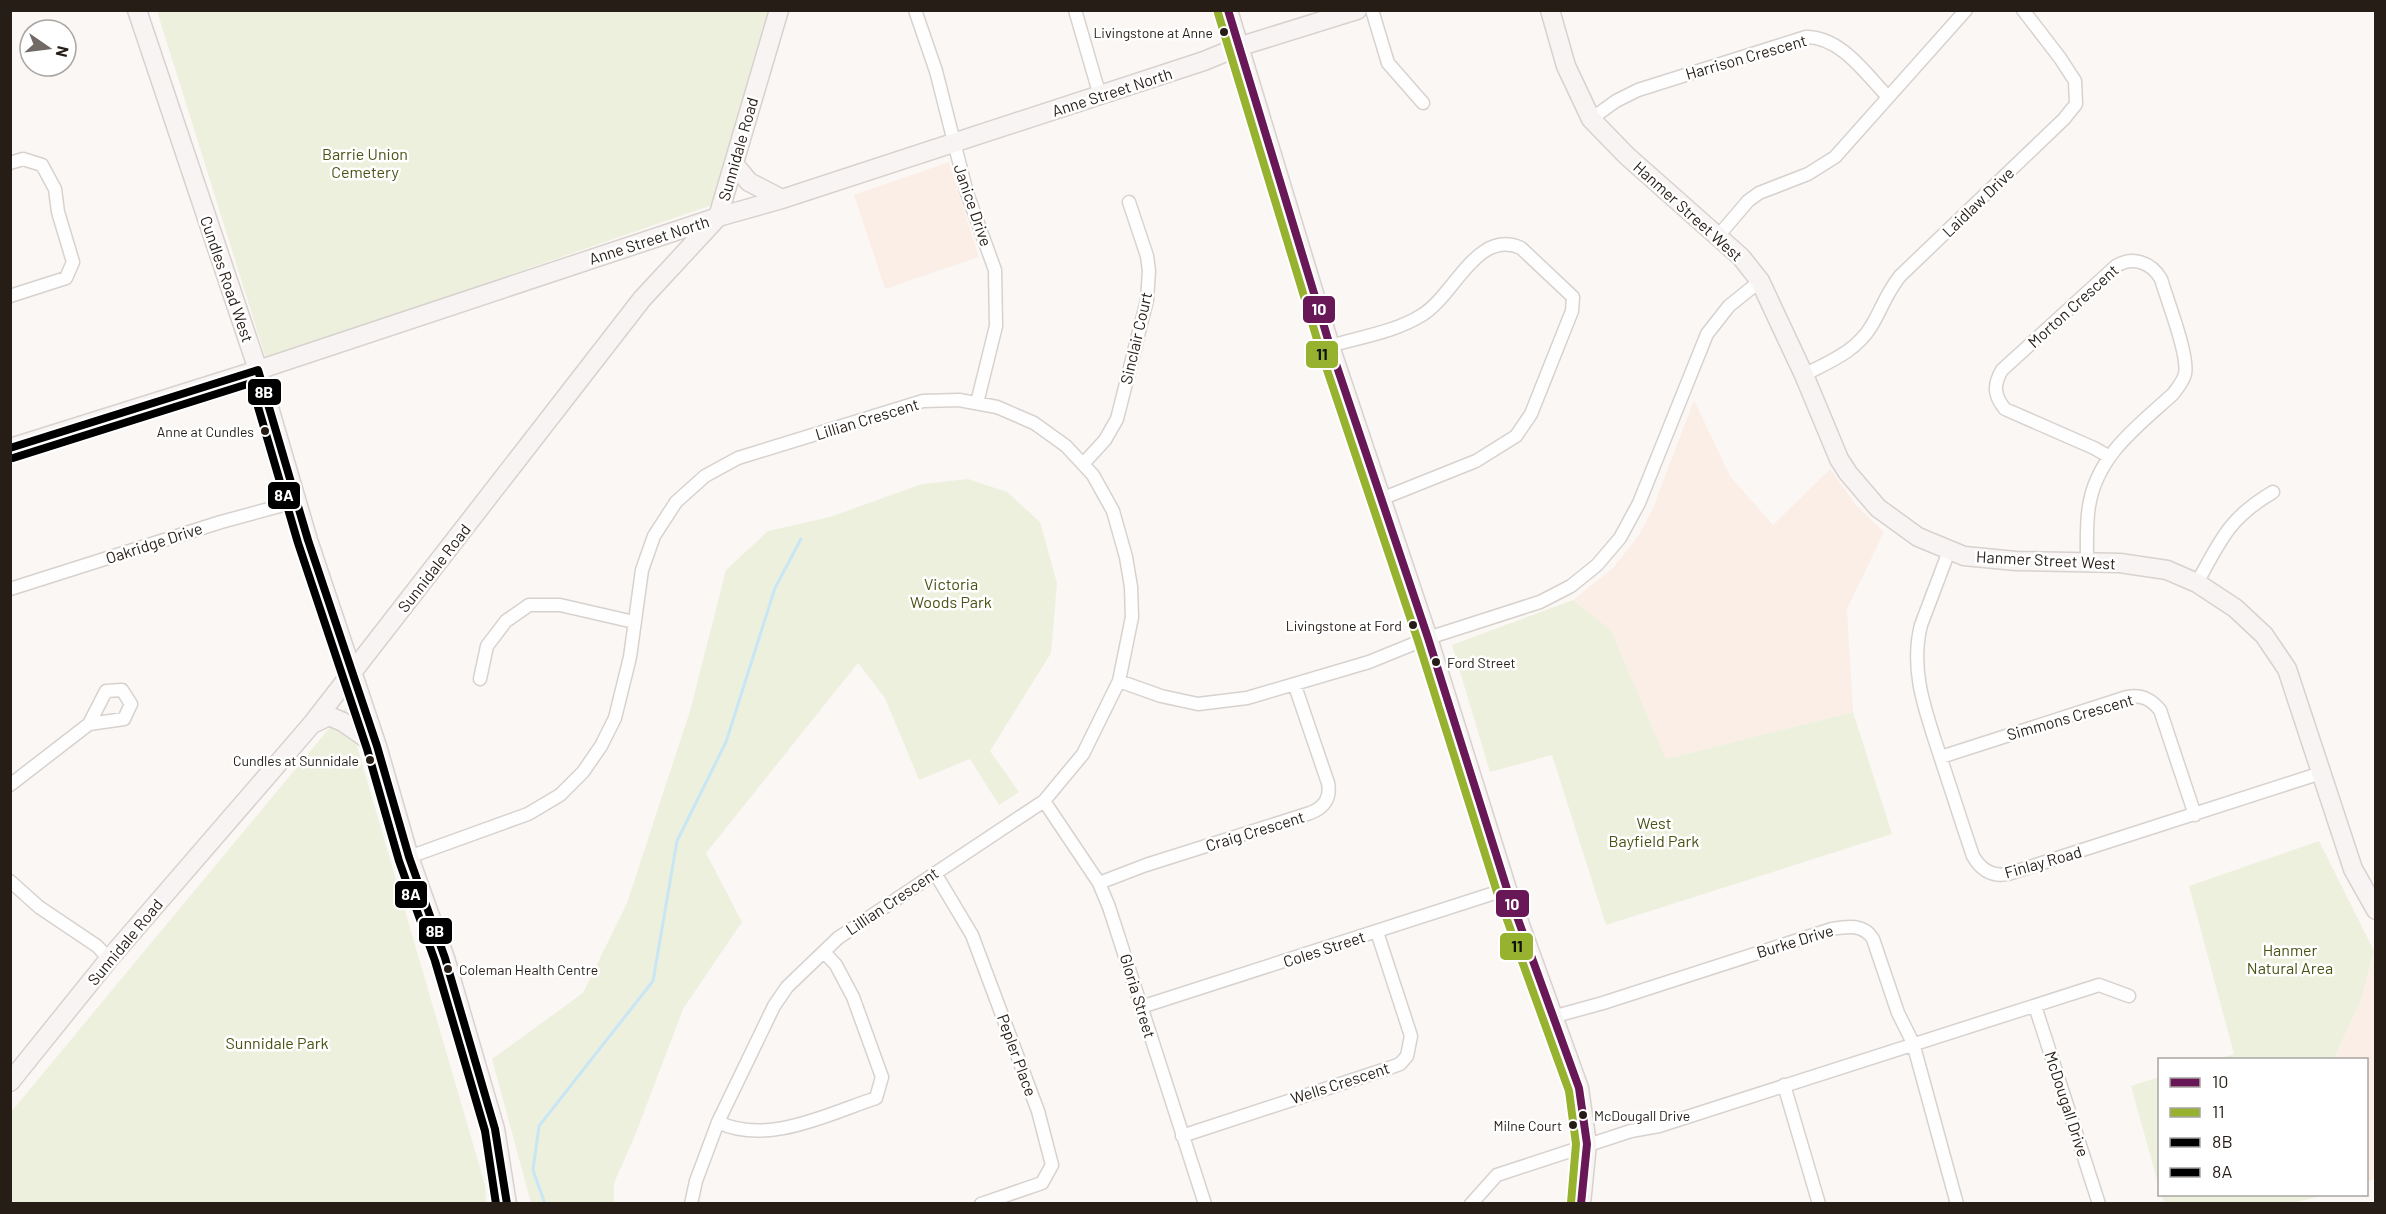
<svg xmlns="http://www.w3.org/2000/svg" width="2386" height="1214" font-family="Barlow,sans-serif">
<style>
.built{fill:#fbeee6}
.green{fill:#eef0de}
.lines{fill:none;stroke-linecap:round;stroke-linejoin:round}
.stream{stroke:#c8e6f4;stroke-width:3}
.street-casing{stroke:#d8d2ce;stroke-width:15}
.secondary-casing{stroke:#d8d2ce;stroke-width:21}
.street{stroke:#fefefe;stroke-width:12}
.secondary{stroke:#f8f4f4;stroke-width:18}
.bus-1-casing{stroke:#fff;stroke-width:12}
.bus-2-casing{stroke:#fff;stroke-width:12}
.bus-3-casing{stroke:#fff;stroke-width:12}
.bus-4-casing{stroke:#fff;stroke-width:12}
.bus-1{stroke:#681757;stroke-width:8}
.bus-2{stroke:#96b22f;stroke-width:8}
.bus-3{stroke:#000;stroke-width:8}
.bus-4{stroke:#000;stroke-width:8}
.bus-dot{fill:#261d17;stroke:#fff;stroke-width:2}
.labels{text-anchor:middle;stroke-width:5;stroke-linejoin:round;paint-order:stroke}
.bus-label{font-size:14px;fill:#261d17;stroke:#fff;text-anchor:end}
.street-label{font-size:16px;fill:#261d17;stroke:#fff}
.park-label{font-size:16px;fill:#4b5213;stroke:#fff}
.line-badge{stroke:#fff;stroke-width:2}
.badge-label{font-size:16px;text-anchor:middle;font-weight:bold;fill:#fff}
.pale-badge-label{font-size:16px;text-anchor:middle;font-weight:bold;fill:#111}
</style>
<rect width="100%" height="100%" fill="#faf7f5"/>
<path class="built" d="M949,162L979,257L885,289L854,195Z
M1694,400L1730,476L1773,525L1830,469L1856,505L1884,532L1847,609L1853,712L1666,759L1611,630L1573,600L1613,568L1639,535L1653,508Z
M2375,950V1179L2367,1182L2366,1060H2334L2362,998Z"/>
<path class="green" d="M157,11H770L715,204L266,359Z
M968,479L1007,492L1040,522L1057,583L1051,653L990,751L1019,792L999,805L970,759L919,780L885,698L858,663L706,853L742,922L683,1009L636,1133L614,1183V1203H531L492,1059L583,993L627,903L690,711L726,570L768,531L830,517L922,484Z
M1573,600L1611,630L1666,759L1853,712L1892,834L1606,925L1552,755L1490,772L1452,645Z
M346,708L485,1185L486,1203L11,1204V1112Z
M2319,841L2374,951L2362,998L2334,1059H2218L2234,1054L2189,886Z
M2159,1077H2160L2159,1187L2131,1086Z
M2162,1195V1194L2324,1195L2293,1203H2164Z"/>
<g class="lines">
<path class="stream" d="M545,1204L533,1170L539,1126L653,981L677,841L726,742L775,588L801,539"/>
<defs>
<path id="street" d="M915,10L936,71L967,193L995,270L996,326L977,403
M1075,10L1100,96
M1372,10L1388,63L1423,103
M1591,119L1616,101L1638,90L1806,37C1841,37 1865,73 1888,97
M10,163L23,159L42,165L55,189L58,212L73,262L66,278L10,296
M1719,235L1748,201L1759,193L1808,174L1835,157L1966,10
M1330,346C1360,337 1395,332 1422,315C1454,296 1477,228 1521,248L1573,297L1572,311L1531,414L1516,436L1476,461L1381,499
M1804,375C1830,361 1856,352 1872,325C1882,308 1887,292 1900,276L2064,119L2076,104L2075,81L2060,58L2023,10
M1083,464L1105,440L1117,419L1147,300L1149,271L1147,256L1129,202
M1949,551L1921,625C1909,672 1927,715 1941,759C1952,792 1962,824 1973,856C1981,870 1992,877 2008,874L2321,773
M2087,561C2087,543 2086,524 2089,506C2097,455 2138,426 2173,394C2178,387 2183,382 2185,374C2189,355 2167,300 2161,279C2151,262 2133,256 2116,266L2002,370C1993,385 1994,396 2005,409L2094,448L2108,456
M2197,583C2221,539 2229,518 2273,492
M10,589L221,522L298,501
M480,679L487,646L506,621L529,605H560L634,622
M1119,681L1161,696L1198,704L1247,698L1369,662L1428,638L1540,602L1571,586L1597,565L1620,538L1639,503L1707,334L1729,306L1760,281
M1941,757L2127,697C2141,694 2151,699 2160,710L2195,815
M10,785L89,724L106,691L122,690L131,704L124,719L89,724
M1044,801L1099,883L1109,907L1205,1204
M409,857L528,814L560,795L583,772L601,746L615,718L630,657L642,570L654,536L676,502L705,476L738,458L923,401L959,400L997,407L1034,423L1066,446L1093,475L1113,511L1126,557L1131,587L1132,617L1119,681L1083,754L1044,801L838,938L787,987L774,1006L718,1122L696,1181L691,1204
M935,873L972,935L1038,1111L1052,1165L1042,1183L981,1204
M10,881L39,907L97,946L109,959
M1099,883L1146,865L1310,813C1324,808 1331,798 1328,783L1295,686
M2035,1006L2099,1204
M1141,1007L1507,889
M1552,1017L1603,1003L1832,929C1848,926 1864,924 1873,939L1898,1013L1913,1043L1957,1204
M1784,1085L1819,1204
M718,1122C767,1146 828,1114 876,1098L882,1077L853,997L836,965L825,953
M1182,1136L1389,1068L1400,1064L1407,1056L1411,1036L1377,932
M1471,1204L1497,1175L1631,1131L1659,1126L2099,985L2129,996"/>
<path id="secondary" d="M137,10L258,370L308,540L377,746L409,857L445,958L495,1129L507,1204
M1228,10L1330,346L1428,638L1507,889L1579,1088L1587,1144L1581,1204
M1550,10L1566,66L1591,119L1627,156L1741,257L1760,281L1804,375L1839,459L1848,473L1878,508L1918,537L1964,556L2016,561L2120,563L2167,570L2197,583L2235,608L2264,635L2287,669L2353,869L2376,910
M734,164L749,182L782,199
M10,448L258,370L718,217L782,199L1204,61L1238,47L1357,10
M312,724L329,716L343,722L377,746
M10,1082L109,959L312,724L642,299L718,217L779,10"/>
</defs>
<use href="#street" class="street-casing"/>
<use href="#secondary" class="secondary-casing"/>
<use href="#street" class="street"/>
<use href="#secondary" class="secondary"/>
<defs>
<path id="bus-1" d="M1228,10L1330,346L1428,638L1507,889L1579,1088L1587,1144L1581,1204"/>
<path id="bus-2" d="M1218,13L1320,349L1418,641L1497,892L1569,1091L1576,1144L1571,1203"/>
<path id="bus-3" d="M10,448L258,370L308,540L377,746L409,857L445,958L495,1129L507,1204"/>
<path id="bus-4" d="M13,458L251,383L298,543L367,749L399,861L435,961L485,1131L496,1204"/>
</defs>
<use href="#bus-1" class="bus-1-casing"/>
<use href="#bus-2" class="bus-2-casing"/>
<use href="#bus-3" class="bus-3-casing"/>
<use href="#bus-4" class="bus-4-casing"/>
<use href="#bus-1" class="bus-1"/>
<use href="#bus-2" class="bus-2"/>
<use href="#bus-3" class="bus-3"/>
<use href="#bus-4" class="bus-4"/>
</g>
<g class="bus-dot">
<circle cx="1224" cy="32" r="5"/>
<circle cx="265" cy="431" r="5"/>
<circle cx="1413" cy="625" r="5"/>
<circle cx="1436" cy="662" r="5"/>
<circle cx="370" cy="760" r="5"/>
<circle cx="448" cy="969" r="5"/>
<circle cx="1583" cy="1115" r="5"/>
<circle cx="1573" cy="1125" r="5"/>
</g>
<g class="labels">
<g class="bus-label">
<text x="1213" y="38">Livingstone at Anne</text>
<text x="254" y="437">Anne at Cundles</text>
<text x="1402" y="631">Livingstone at Ford</text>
<text x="1447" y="668" text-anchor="start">Ford Street</text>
<text x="359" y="766">Cundles at Sunnidale</text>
<text x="459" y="975" text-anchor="start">Coleman Health Centre</text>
<text x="1594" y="1121" text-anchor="start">McDougall Drive</text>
<text x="1562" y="1131">Milne Court</text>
</g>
<g class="street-label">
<text transform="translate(1746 57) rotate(-16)" y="6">Harrison Crescent</text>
<text transform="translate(1112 92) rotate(-18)" y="6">Anne Street North</text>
<text transform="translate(738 149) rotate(-74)" y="6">Sunnidale Road</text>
<text transform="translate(1978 202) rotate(-44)" y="6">Laidlaw Drive</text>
<text transform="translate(973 205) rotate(71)" y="6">Janice Drive</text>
<text transform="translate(1688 211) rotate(42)" y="6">Hanmer Street West</text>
<text transform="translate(649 240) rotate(-18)" y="6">Anne Street North</text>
<text transform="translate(227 279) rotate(71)" y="6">Cundles Road West</text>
<text transform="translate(2073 306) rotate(-42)" y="6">Morton Crescent</text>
<text transform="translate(1136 338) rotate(-77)" y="6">Sinclair Court</text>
<text transform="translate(867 419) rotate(-17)" y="6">Lillian Crescent</text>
<text transform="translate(154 543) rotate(-18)" y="6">Oakridge Drive</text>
<text transform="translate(2046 560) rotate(3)" y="6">Hanmer Street West</text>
<text transform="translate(434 568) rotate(-52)" y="6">Sunnidale Road</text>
<text transform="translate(2070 717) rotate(-16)" y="6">Simmons Crescent</text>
<text transform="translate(1255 831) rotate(-17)" y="6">Craig Crescent</text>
<text transform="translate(2043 862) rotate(-16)" y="6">Finlay Road</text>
<text transform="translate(892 901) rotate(-34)" y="6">Lillian Crescent</text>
<text transform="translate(1795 941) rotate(-17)" y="6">Burke Drive</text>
<text transform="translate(125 942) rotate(-50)" y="6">Sunnidale Road</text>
<text transform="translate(1324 949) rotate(-18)" y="6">Coles Street</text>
<text transform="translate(1138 996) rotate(73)" y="6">Gloria Street</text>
<text transform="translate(1017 1055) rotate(70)" y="6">Pepler Place</text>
<text transform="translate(1340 1083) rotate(-18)" y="6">Wells Crescent</text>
<text transform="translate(2067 1104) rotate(72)" y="6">McDougall Drive</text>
</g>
<g class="park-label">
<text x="365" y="160">Barrie Union<tspan x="365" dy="18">Cemetery</tspan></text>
<text x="951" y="590">Victoria<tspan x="951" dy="18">Woods Park</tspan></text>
<text x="1654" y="829">West<tspan x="1654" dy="18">Bayfield Park</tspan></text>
<text x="2290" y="956">Hanmer<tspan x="2290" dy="18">Natural Area</tspan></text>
<text x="277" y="1049">Sunnidale Park</text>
</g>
</g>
<g class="line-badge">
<rect x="1302" y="295" width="34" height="29" rx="6" fill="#681757"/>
<rect x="1305" y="340" width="34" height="29" rx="6" fill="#96b22f"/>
<rect x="247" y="378" width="35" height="28" rx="6" fill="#000"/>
<rect x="267" y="481" width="34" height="29" rx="6" fill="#000"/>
<rect x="394" y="880" width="34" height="29" rx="6" fill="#000"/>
<rect x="1495" y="889" width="35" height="29" rx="6" fill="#681757"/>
<rect x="418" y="917" width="35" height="28" rx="6" fill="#000"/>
<rect x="1499" y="932" width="35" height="29" rx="6" fill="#96b22f"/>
</g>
<g class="badge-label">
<text x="1319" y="315">10</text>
<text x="264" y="398">8B</text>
<text x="284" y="501">8A</text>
<text x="411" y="900">8A</text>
<text x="1512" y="910">10</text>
<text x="435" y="937">8B</text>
</g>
<g class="pale-badge-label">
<text x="1322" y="360">11</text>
<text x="1517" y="952">11</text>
</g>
<rect width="2386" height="1214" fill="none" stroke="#261d17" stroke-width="24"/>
<rect x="2158" y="1058" width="210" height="138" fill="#ffffff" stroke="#a8a5a2" stroke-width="1.5"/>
<rect x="2170" y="1078" width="30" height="9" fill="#681757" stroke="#a8a5a2" stroke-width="1.5"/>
<text x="2212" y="1088" font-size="18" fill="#261d17">10</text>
<rect x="2170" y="1108" width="30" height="9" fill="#96b22f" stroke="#a8a5a2" stroke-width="1.5"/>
<text x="2212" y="1118" font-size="18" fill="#261d17">11</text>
<rect x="2170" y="1138" width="30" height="9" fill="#000000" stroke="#a8a5a2" stroke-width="1.5"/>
<text x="2212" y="1148" font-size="18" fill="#261d17">8B</text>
<rect x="2170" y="1168" width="30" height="9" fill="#000000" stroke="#a8a5a2" stroke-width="1.5"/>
<text x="2212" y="1178" font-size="18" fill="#261d17">8A</text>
<g transform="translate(48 48) rotate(104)"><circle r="28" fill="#ffffff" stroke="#a8a5a2" stroke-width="1.5"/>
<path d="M0-4.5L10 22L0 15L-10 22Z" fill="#706965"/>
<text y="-9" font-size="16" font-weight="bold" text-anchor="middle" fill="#261d17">N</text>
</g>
</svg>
